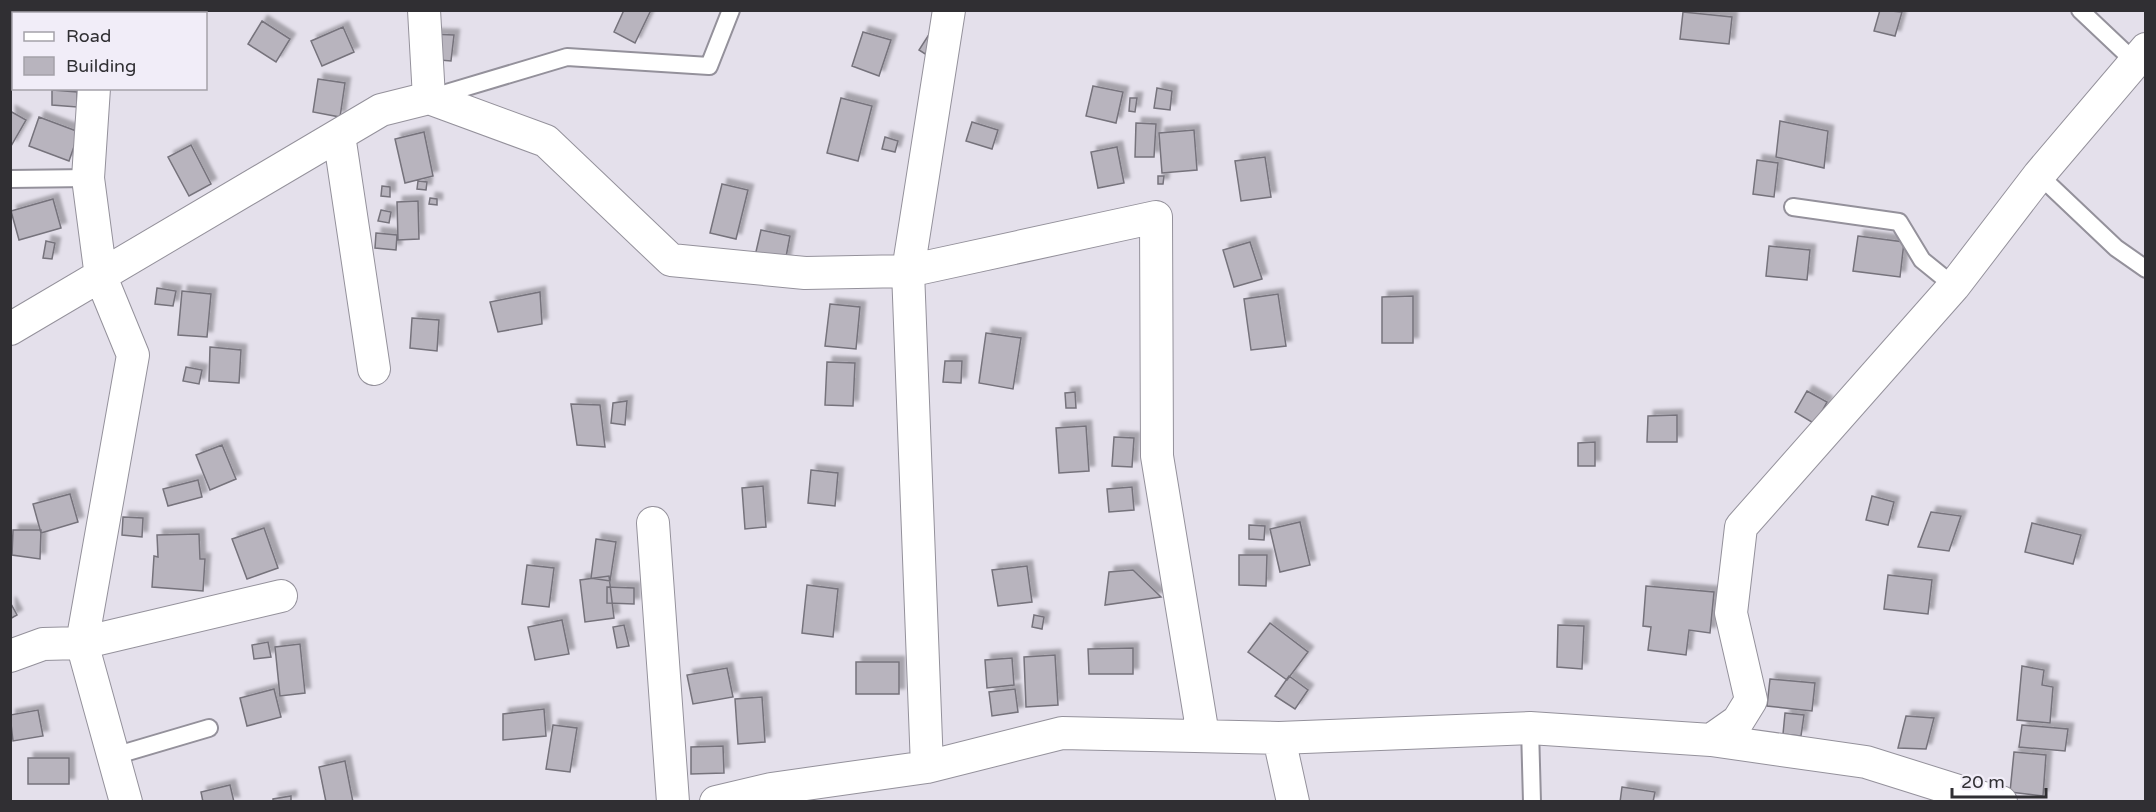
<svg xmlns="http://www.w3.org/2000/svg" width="2156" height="812" font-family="'Varela Round',sans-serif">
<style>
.building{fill:#b8b4be;stroke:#76737c;stroke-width:1.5;filter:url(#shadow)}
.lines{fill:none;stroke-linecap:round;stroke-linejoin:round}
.lane-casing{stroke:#94919b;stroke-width:20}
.street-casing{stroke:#94919b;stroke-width:34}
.lane{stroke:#fff;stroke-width:16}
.street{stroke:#fff;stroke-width:32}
</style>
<defs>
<filter id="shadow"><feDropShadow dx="5.5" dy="-5.5" stdDeviation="1.5" flood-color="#0004"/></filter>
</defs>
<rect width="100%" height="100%" fill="#e4e0eb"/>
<path class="building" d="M26,10H40L49,14H25Z
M624,10H651L635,43L614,32Z
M1880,10L1902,12L1895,36L1874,31Z
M1683,12L1732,17L1729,44L1680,39Z
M262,21L290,39L276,62L248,44Z
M343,27L354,52L322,66L311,41Z
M863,32L891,40L879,76L852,66Z
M430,34L454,35L451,61L428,59Z
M928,36L942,45L933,59L919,50Z
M318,79L345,83L340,117L313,112Z
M1093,86L1123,92L1116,123L1086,116Z
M1157,88L1172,91L1170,110L1154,108Z
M52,90L77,92V107L52,105Z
M841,98L872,106L858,161L827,153Z
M1130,98H1137L1135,112L1129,111Z
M10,111L26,120L11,146L10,145Z
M39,117L79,132L69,161L29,146Z
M1780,121L1828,131L1824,168L1776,157Z
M972,122L998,130L992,149L966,141Z
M1136,123L1156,124L1154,157H1135Z
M1194,130L1197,170L1162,173L1159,133Z
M424,132L433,176L405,183L395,139Z
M885,137L898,141L895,152L882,149Z
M191,145L211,184L189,196L168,157Z
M1117,147L1124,183L1098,188L1091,152Z
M1265,157L1271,197L1241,201L1235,161Z
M1757,160L1778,163L1774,197L1753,194Z
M1158,176H1164L1163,184H1158Z
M418,181L427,182L426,190L417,189Z
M722,184L748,190L736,239L710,233Z
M382,186L390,187V197L381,196Z
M430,198L437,199V205L429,204Z
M53,199L61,228L19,240L11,211Z
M418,201L419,239L398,240L397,202Z
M381,210L391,212L389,223L378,221Z
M761,230L790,236L785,262L755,256Z
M376,233L397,235L396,250L375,248Z
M1858,236L1904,242L1900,277L1853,271Z
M46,241L55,243L52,259L43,258Z
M1250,242L1262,279L1234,287L1223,250Z
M1769,246L1810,250L1807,280L1766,276Z
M157,288L176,291L173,306L155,304Z
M182,291L211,294L207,337L178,335Z
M540,292L542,324L498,332L490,302Z
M1278,294L1286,346L1251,350L1244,299Z
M1413,296V343H1382V297Z
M830,304L860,307L856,349L825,346Z
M412,318L439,320L437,351L410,348Z
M986,333L1021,338L1013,389L979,383Z
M210,347L241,350L239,383L209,381Z
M945,361H962L961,383L943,382Z
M827,362L855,363L853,406L825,405Z
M186,367L202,370L199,384L183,381Z
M1807,391L1827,402L1815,424L1795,412Z
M1075,392L1076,408H1066L1065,393Z
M627,401L625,425L611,423L613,403Z
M571,404L600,405L605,447L577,445Z
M1677,415V442H1647L1648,416Z
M1086,426L1089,471L1059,473L1056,428Z
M1114,437L1134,438L1132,467L1112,466Z
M1595,442V466H1578V443Z
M222,445L236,479L210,490L196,455Z
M811,470L838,473L835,506L808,503Z
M198,480L202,497L168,506L163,489Z
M763,486L766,527L745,529L742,488Z
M1132,487L1134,510L1109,512L1107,489Z
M70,494L78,522L41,533L33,504Z
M1872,496L1894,502L1888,525L1866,520Z
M1931,512L1961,516L1949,551L1918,547Z
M123,517L143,518L142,537L122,535Z
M1300,522L1310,565L1280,572L1270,529Z
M2032,523L2081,535L2073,564L2025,552Z
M1249,525L1265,526L1264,540L1249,539Z
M264,528L278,568L247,579L232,539Z
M13,530H41L40,559L12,555Z
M199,534L200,559H205L203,591L152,587L154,556L158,557L157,535Z
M596,539L616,542L610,581L591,578Z
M1239,555H1267L1266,586L1239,585Z
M527,565L554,568L549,607L522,604Z
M1027,566L1032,602L998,606L992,570Z
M1133,570L1161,597L1105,605L1109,572Z
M1888,575L1932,580L1928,614L1884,609Z
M609,576L614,618L585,622L580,580Z
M807,585L838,589L833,637L802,633Z
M1646,586L1714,592L1710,633L1689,630L1686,655L1648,650L1651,627L1643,626Z
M607,587L634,588V604L607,603Z
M10,602L17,615L10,619Z
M1034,615L1044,617L1042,629L1032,627Z
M562,620L569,654L535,660L528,627Z
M1270,623L1308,652L1287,680L1248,652Z
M624,625L629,646L617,648L613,627Z
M1558,625L1584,626L1582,669L1557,667Z
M268,642L271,657L254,659L252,645Z
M300,644L305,693L280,696L275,647Z
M1133,648V674H1089L1088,649Z
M1055,655L1058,705L1026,707L1024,657Z
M1012,658L1014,685L987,688L985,660Z
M856,662H899V694H856Z
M2022,666L2044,670L2042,685L2053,687L2050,723L2017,720Z
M727,668L733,697L693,704L687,675Z
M1289,676L1308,690L1295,709L1275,696Z
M1770,679L1815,683L1812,711L1767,706Z
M274,689L281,717L247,726L240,698Z
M1015,689L1018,712L992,716L989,692Z
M762,697L765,742L738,744L735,699Z
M544,709L546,736L503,740V714Z
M38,710L43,736L13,741L10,715Z
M1785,713L1804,715L1801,736L1783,734Z
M1906,716L1934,718L1926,749L1898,748Z
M553,725L577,728L570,772L546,769Z
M2022,725L2068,729L2065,751L2019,747Z
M723,746L724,773L691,774V747Z
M2014,752L2046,755L2043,796L2010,792Z
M28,758H69V784H28Z
M345,761L353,802H326L319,767Z
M230,785L234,802H203L201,792Z
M1622,787L1655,792L1653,802H1620Z
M291,796V802H273V799Z"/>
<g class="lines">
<defs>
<path id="lane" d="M2080,10L2135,62
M433,97L567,57L709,66L731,10
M2039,175L2116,248L2146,269
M10,179L88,178
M1793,207L1899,222L1922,260L1954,286
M1530,728L1532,802
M114,756L209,728"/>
<path id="street" d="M424,10L429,98
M109,14L111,10
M10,40L14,41
M94,88L88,178L101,277L133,355L82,643L126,802
M339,135L374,369
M10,329L381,110L429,98L546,141L671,260L805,273L908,271L1156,217L1157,456L1203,735
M653,523L673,802
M10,656L43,644L82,643L281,596
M1279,738L1293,802
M1711,740L1866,762L1971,795L2001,802
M927,767L908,271L949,10
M716,802L771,789L927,767L1062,733L1279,738L1530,728L1711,740L1738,721L1751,700L1731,613L1741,527L1954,286L2039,175L2146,49"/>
</defs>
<use href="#lane" class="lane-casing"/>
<use href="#street" class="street-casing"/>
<use href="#lane" class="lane"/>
<use href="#street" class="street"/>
</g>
<rect width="2156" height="812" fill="none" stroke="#302f33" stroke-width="24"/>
<rect x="12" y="12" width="195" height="78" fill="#f1edf8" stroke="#a4a1a9" stroke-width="1.5"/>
<rect x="24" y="32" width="30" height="9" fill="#ffffff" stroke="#a4a1a9" stroke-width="1.5"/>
<text x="66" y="42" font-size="18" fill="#302f33">Road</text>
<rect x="24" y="57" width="30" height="18" fill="#b8b4be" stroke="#a4a1a9" stroke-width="1.5"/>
<text x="66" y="72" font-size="18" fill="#302f33">Building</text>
<path d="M1952 788v9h94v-9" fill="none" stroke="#302f33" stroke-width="3"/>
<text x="1961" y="788" font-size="18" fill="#302f33" stroke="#f1edf8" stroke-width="4.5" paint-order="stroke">20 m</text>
</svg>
